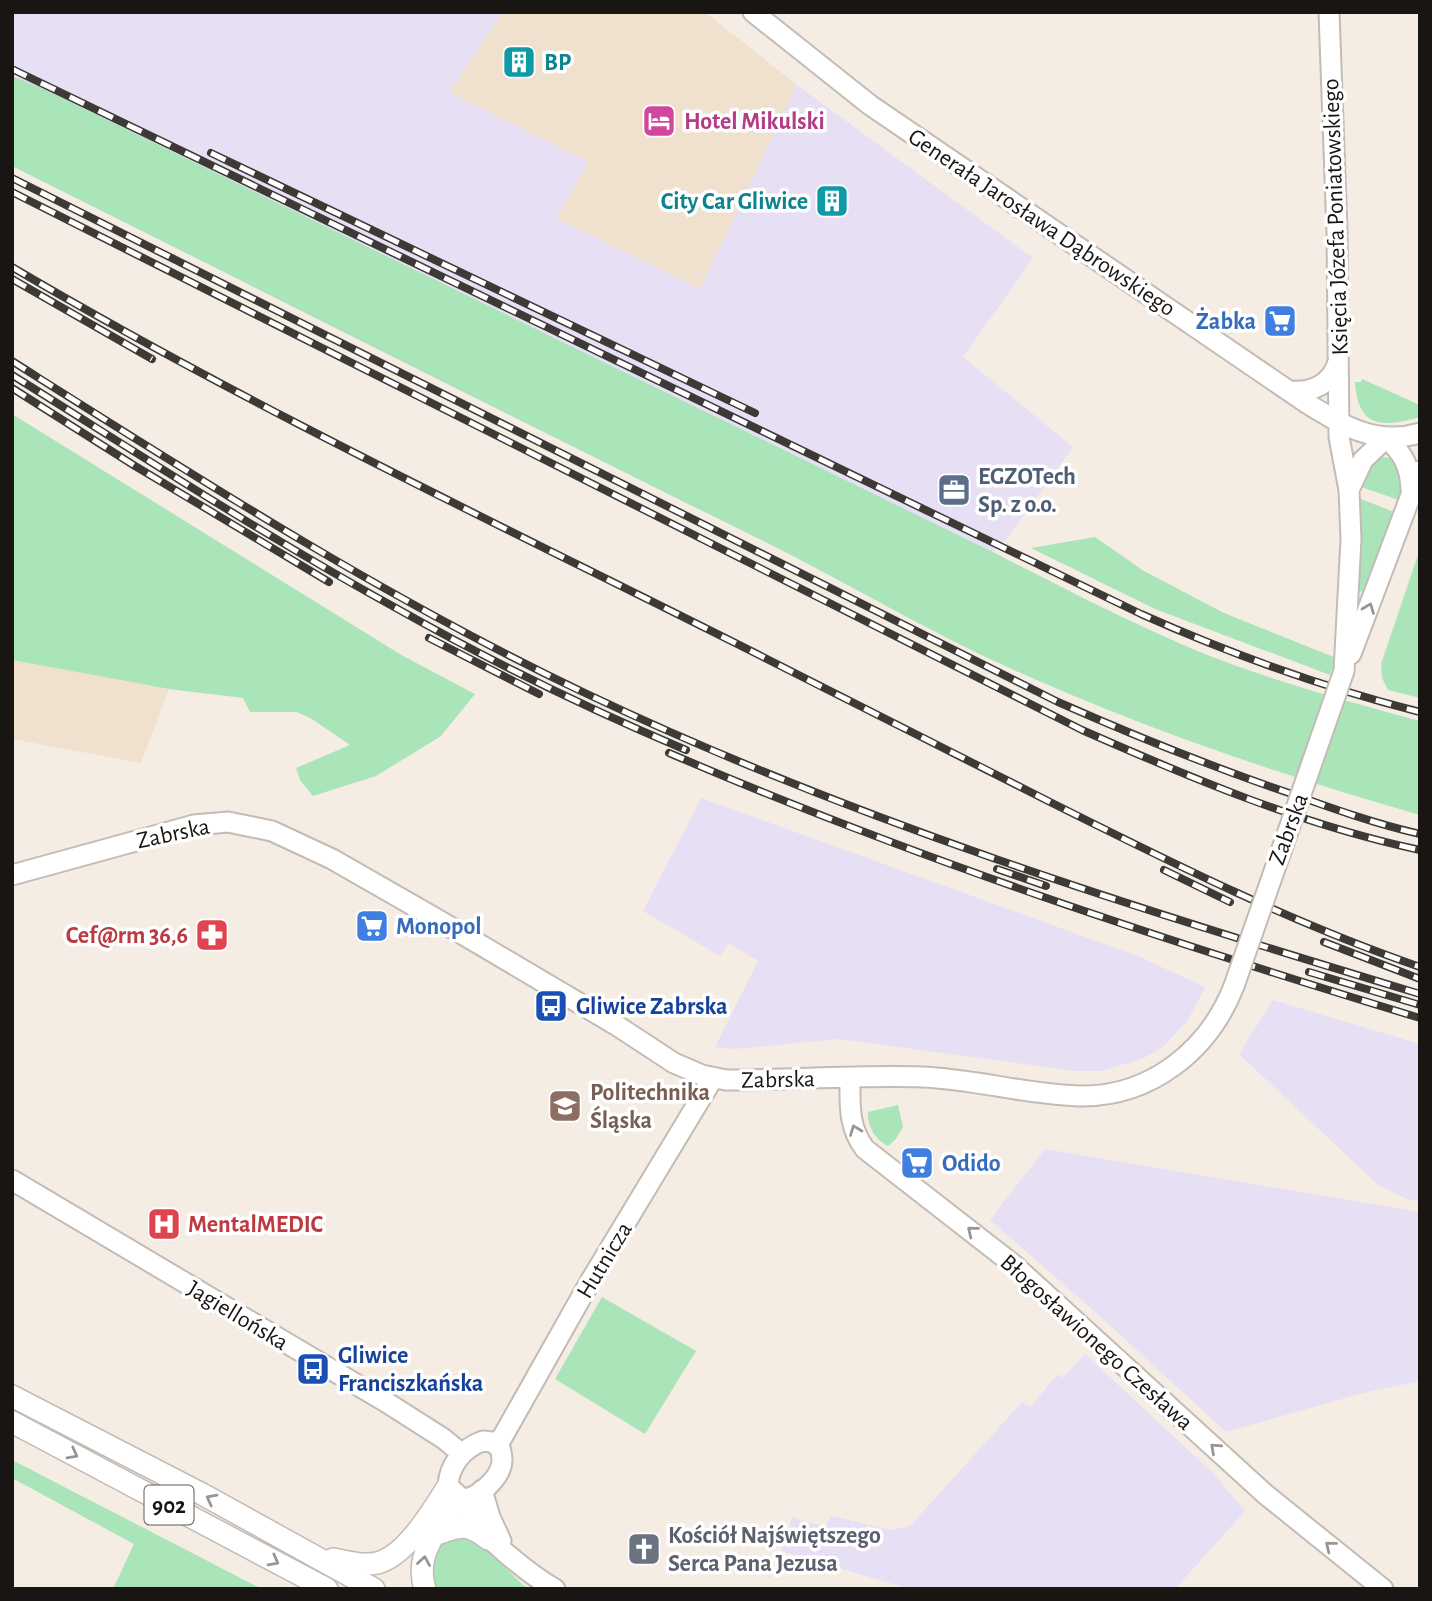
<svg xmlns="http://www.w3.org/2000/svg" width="1432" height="1601" font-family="'Alegreya Sans',sans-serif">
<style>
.commercial{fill:#f0e1cf}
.industrial{fill:#e7e0f5}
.green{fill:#aae4b9}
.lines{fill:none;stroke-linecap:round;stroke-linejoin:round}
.secondary-casing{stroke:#c3bbb4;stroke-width:23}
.primary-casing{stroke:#c3bbb4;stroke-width:24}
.secondary{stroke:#fff;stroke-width:19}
.primary{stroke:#fff;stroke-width:21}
.rail-casing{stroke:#3d3935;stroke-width:8}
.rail{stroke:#fff;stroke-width:5;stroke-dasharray:16;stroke-linecap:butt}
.secondary-bridge-casing{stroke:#c3bbb4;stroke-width:23;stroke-linecap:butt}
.secondary-bridge{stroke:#fff;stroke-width:19}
.oneway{stroke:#979694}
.labels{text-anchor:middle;stroke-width:7;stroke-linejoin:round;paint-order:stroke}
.shield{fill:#fff;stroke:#5d5b59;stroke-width:2}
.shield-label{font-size:23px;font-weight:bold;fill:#181512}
.culture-label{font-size:24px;font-weight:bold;fill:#0d838f;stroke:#fff;text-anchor:start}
.hotel-label{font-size:24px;font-weight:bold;fill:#b23c85;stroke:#fff;text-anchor:start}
.street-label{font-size:24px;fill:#181512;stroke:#fff}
.shop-label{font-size:24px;font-weight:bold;fill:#366cbe;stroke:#fff;text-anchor:start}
.service-label{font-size:24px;font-weight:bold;fill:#4e5e75;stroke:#fff;text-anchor:start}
.health-label{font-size:24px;font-weight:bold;fill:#be3a42;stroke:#fff;text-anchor:end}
.transit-label{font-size:24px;font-weight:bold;fill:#164399;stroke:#fff;text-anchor:start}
.education-label{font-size:24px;font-weight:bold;fill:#785e54;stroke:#fff;text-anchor:start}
.worship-label{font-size:24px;font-weight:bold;fill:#5b616d;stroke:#fff;text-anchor:start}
</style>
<rect width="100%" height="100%" fill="#f5ece4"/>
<path class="commercial" d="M503,12H705L797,85L700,289L556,218L589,163L449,92Z
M12,660L169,689L141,763L12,739Z"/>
<path class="industrial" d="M12,12H503L449,92L589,162L556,218L700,289L797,85L1033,258L963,357L1073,447L1009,536L993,552L12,76Z
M701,798L1138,956L1205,987L1188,1020L1163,1047L1144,1058L1102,1071H1075L839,1039L735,1049L715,1047L758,961L729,943L720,956L643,911Z
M1273,1000L1420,1044V1202L1407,1199L1377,1184L1239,1054Z
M1045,1149L1420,1212V1381L1363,1393L1226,1432L1102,1318L990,1220Z
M1085,1354L1213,1473L1245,1511L1175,1589H910L781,1551L793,1516L801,1521L826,1526L831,1516L892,1530L910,1526L1022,1402L1030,1407L1058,1374L1063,1378Z"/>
<path class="green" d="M12,76L46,90L993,552C1059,586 1126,621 1195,650C1268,680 1344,700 1420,721V815C1283,776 1146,729 1016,671C923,630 836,576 745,532C500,411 256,288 12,166Z
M1362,379L1420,405V417C1382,428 1358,428 1355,382H1361Z
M12,414L403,656L475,694L441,736L376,776L313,796L300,780L296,768L350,745L312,719L297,712H250L243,698L169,689L12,660Z
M1379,457L1393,458L1399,462L1403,489L1399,500L1361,487L1364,469Z
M1361,499L1394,512L1368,590L1364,592L1357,591Z
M1095,537L1144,571L1224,613L1336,658L1330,675L1155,609L1031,548Z
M1420,549V698L1388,690L1382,678L1381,664Z
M898,1105L903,1127L895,1140L888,1146C875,1140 867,1126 868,1112Z
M602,1297L696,1351L645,1434L555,1379Z
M12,1460L262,1589H113L134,1544L12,1478Z
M448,1534L473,1536L523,1585L531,1589H432L429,1557Z"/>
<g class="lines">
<defs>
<path id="secondary" d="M753,12L870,105L1308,404C1344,426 1376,446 1420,433
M1329,12L1337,232L1339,437L1349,490L1351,539L1344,671
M1290,391C1311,393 1331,385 1338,362
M1386,438C1403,453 1410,466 1411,489
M1349,490L1363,460L1386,438
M1351,654L1420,471
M12,875L194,825L228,822L272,831L332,859L435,918L616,1025L674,1063L702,1075L726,1080C791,1080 857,1075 922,1077C975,1079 1028,1095 1080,1096C1151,1097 1209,1050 1234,986
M850,1078C850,1104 848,1127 865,1149L1014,1265L1265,1494L1383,1589
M12,1180L386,1402L444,1439L462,1454
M483,1441L492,1442L500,1448C501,1450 502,1458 502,1460C502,1477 478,1499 462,1499L448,1486C449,1465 463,1448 483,1441Z
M498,1445L591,1280L713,1078
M482,1490L490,1517L501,1541
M467,1499C468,1504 469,1510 471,1515C481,1536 533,1577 555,1589"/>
<path id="primary" d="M12,1396L202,1494L374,1589
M12,1422L327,1589
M433,1535C459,1527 465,1521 488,1539
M333,1559C348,1562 362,1566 377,1563C406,1556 433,1510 448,1486
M425,1589C413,1552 441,1525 462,1499"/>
</defs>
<use href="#secondary" class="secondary-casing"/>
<use href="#primary" class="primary-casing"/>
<use href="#secondary" class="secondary"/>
<use href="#primary" class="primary"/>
<defs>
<path id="rail" d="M12,69L1141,614C1231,654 1325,688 1420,712
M211,153L755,413
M12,178L1058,702C1135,736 1212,767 1292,794C1334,809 1376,824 1420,834
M12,192L1082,730C1191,778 1302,825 1420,850
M12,267C255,410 511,530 763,657C859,706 956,754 1052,803C1172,863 1292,923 1420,967
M12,279L152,359
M12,361C199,479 385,598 585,693C852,820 1137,909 1420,994
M12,375C139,454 265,536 396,608C490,661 587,708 686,750
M12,388L135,466L329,582
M429,638L539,694
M669,753C913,858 1166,941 1420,1018
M997,869L1046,886
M1164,870L1230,902
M1324,942L1420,979
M1309,972L1420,1005"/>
</defs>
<use href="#rail" class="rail-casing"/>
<use href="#rail" class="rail"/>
<defs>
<path id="secondary-bridge" d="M1234,986L1344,671"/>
</defs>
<use href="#secondary-bridge" class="secondary-bridge-casing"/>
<use href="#secondary-bridge" class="secondary-bridge"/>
</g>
<defs><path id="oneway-chevron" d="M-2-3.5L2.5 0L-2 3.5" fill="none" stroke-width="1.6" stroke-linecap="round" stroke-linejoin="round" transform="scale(1.75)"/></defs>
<g class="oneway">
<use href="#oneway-chevron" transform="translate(1369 608) rotate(-69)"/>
<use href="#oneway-chevron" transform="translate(855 1130) rotate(-111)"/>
<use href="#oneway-chevron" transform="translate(972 1231) rotate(-141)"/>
<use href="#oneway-chevron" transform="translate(1215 1448) rotate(-138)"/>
<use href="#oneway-chevron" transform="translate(73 1454) rotate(28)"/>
<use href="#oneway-chevron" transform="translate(211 1499) rotate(-152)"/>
<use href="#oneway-chevron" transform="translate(1330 1546) rotate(-141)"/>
<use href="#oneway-chevron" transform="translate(274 1561) rotate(28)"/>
<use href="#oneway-chevron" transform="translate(424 1561) rotate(-81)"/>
</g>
<defs>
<symbol id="building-square" viewBox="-11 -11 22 22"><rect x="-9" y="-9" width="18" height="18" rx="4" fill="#0f9aa8" stroke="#fff"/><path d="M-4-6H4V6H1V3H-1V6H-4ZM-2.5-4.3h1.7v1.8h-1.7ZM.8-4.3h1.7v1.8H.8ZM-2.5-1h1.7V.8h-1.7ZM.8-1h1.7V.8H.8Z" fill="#fff"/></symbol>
<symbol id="hotel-square" viewBox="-11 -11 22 22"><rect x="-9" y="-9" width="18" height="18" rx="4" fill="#d1479c" stroke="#fff"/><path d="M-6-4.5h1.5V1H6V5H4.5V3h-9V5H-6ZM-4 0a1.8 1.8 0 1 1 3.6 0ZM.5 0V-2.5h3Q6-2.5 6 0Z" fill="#fff"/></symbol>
<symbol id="supermarket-square" viewBox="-11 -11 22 22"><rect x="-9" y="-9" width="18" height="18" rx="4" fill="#3f7fe0" stroke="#fff"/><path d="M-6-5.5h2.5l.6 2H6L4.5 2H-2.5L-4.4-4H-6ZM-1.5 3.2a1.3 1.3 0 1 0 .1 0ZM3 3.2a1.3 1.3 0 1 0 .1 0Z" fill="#fff"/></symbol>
<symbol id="office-square" viewBox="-11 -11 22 22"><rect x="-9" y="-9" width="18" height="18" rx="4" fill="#5c6f8a" stroke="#fff"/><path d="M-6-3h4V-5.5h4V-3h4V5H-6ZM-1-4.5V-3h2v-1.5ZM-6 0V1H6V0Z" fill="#fff"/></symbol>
<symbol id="pharmacy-square" viewBox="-11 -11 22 22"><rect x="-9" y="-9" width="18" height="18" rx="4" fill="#e0444e" stroke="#fff"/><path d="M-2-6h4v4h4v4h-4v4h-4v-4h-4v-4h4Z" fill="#fff"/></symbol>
<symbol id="bus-square" viewBox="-11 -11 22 22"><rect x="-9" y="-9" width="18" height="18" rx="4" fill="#1a4fb4" stroke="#fff"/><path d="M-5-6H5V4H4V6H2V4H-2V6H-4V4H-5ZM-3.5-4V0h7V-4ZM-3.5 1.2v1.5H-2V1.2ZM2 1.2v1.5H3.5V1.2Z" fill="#fff"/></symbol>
<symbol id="university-square" viewBox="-11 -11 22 22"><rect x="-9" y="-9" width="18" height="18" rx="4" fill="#8d6e63" stroke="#fff"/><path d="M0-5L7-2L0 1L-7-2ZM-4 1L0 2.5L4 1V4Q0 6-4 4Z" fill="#fff"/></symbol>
<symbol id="hospital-square" viewBox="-11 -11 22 22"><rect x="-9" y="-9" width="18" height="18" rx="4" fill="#e0444e" stroke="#fff"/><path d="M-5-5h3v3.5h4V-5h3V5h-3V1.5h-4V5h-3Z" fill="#fff"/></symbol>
<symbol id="church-square" viewBox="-11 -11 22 22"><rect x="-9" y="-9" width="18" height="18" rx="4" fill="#6b7280" stroke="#fff"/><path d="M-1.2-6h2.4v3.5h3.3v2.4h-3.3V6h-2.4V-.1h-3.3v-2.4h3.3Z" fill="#fff"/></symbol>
</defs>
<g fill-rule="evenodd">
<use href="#building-square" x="500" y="43" width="38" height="38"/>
<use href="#hotel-square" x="640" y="102" width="38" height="38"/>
<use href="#building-square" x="813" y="182" width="38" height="38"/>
<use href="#supermarket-square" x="1261" y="302" width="38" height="38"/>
<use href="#office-square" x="935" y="471" width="38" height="38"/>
<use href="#supermarket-square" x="353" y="907" width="38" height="38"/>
<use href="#pharmacy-square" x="193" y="916" width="38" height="38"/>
<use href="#bus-square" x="532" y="987" width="38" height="38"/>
<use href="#university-square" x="546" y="1087" width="38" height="38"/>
<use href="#supermarket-square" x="898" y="1144" width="38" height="38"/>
<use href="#hospital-square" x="145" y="1205" width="38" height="38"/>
<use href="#bus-square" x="294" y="1350" width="38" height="38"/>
<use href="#church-square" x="625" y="1530" width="38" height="38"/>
</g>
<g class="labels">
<rect class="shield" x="144.5" y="1485.5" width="49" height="39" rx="5"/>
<g class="shield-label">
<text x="169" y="1513">902</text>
</g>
<g class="culture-label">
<text x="544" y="70">BP</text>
<text x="808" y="209" text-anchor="end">City Car Gliwice</text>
</g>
<g class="hotel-label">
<text x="684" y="129">Hotel Mikulski</text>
</g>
<g class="street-label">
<text transform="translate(1335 217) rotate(-92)" y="8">Księcia Józefa Poniatowskiego</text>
<text transform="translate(1042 222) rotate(34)" y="8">Generała Jarosława Dąbrowskiego</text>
<text transform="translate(1288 829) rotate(-70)" y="8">Zabrska</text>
<text transform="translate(173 833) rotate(-12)" y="8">Zabrska</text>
<text transform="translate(778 1079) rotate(-1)" y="8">Zabrska</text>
<text transform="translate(604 1260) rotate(-59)" y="8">Hutnicza</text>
<text transform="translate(238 1315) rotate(31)" y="8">Jagiellońska</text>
<text transform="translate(1097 1342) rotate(42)" y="8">Błogosławionego Czesława</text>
</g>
<g class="shop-label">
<text x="1256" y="329" text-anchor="end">Żabka</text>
<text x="396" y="934">Monopol</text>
<text x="942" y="1171">Odido</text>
</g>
<g class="service-label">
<text x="978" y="484">EGZOTech<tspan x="978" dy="28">Sp. z o.o.</tspan></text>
</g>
<g class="health-label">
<text x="188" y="943">Cef@rm 36,6</text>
<text x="188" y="1232" text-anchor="start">MentalMEDIC</text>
</g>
<g class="transit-label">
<text x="576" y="1014">Gliwice Zabrska</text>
<text x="338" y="1363">Gliwice<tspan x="338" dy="28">Franciszkańska</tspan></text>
</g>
<g class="education-label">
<text x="590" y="1100">Politechnika<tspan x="590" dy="28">Śląska</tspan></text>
</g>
<g class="worship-label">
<text x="668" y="1543">Kościół Najświętszego<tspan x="668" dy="28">Serca Pana Jezusa</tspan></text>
</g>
</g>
<rect width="1432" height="1601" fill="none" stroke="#181512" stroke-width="28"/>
</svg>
